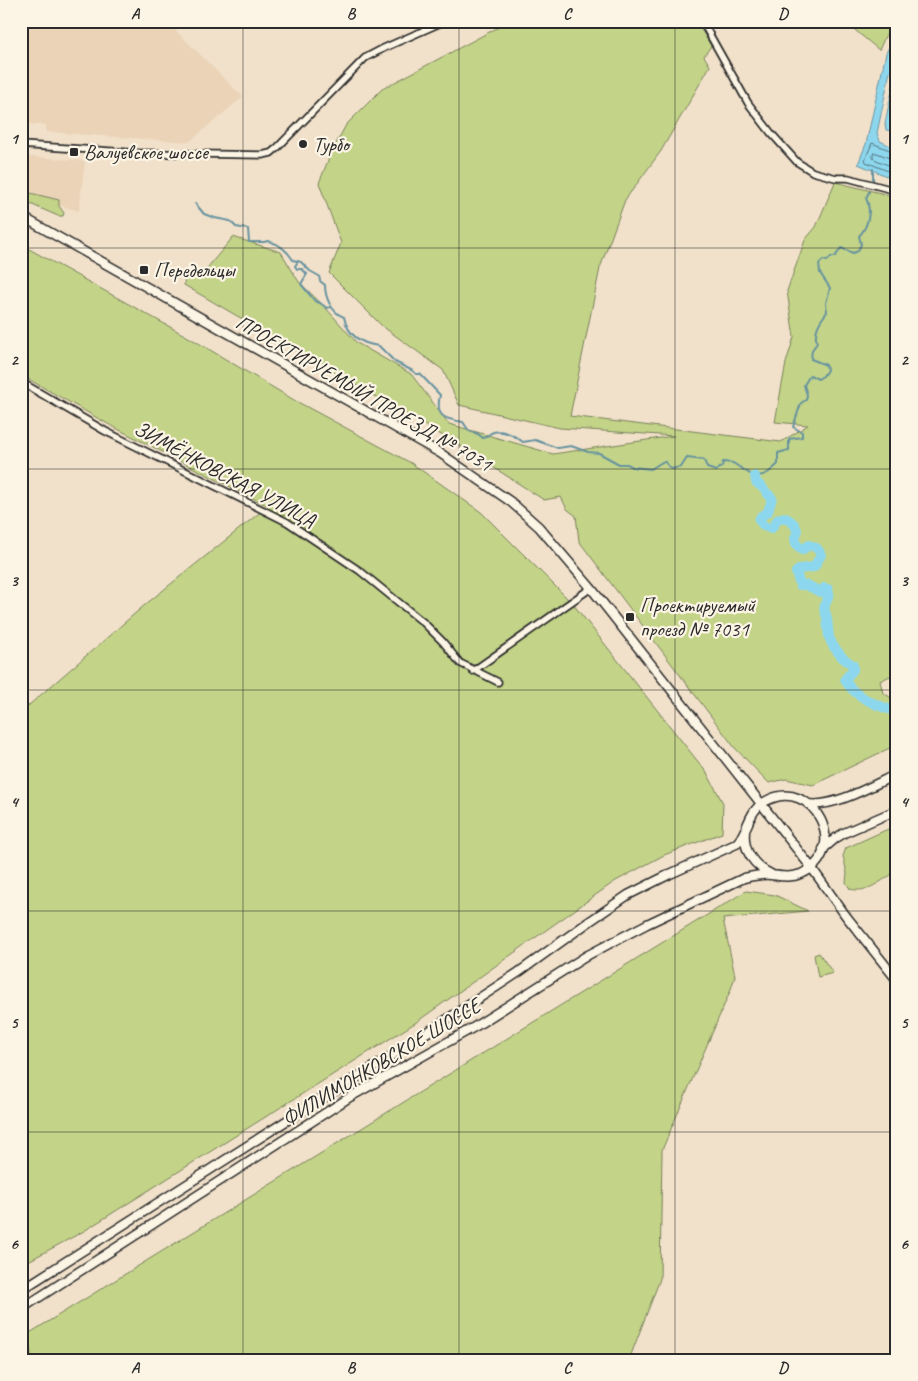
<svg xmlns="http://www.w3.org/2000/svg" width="918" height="1381" font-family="Caveat,sans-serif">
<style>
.built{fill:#ead3b7}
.green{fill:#c3d488;stroke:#77805a}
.water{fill:#8dd7ee;stroke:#6692a0}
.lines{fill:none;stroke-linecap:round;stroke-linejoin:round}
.shore{stroke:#527079;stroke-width:1}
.stream{stroke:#6692a0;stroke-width:2}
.river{stroke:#8dd7ee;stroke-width:10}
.minor-casing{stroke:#2b2b2b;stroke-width:9}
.secondary-casing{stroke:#2b2b2b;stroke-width:11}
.minor{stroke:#fcf5e5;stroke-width:5.5}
.secondary{stroke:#fcf5e5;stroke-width:8}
.grid{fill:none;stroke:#2b2b2b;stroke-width:1;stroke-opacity:0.55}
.poi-dot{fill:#2b2b2b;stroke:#fcf5e5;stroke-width:2}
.labels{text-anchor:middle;stroke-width:4.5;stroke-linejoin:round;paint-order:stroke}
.poi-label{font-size:21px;fill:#2b2b2b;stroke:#fcf5e5;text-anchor:start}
.street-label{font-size:21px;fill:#2b2b2b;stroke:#fcf5e5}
.neatline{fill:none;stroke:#2b2b2b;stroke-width:2}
.grid-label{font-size:16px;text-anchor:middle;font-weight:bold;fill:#2b2b2b}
</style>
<rect width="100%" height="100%" fill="#f2e1ca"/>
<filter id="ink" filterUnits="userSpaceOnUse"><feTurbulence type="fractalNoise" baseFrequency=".02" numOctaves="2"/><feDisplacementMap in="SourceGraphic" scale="10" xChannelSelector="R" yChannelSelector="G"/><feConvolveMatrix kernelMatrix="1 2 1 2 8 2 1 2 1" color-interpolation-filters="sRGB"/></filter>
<g filter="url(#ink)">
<path class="built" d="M31,21H166L243,97L189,142L46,132V125L21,124V31Z
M21,156L85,161L79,211L21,194Z"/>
<path class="green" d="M510,21H696L711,46L704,56L710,66L661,151L625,200L600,268L570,416L781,442L808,425L775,422L786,363L794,337L787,291L805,240L816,227L835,182L897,197V683L890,676L880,681L883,693L897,701V733L892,729L896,745L813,785L786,779L769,783L735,748L579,541L576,516L567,509L561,497L544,500L462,447L184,285L185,274L198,279L233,237L281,252L299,282L324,306L357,343L411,374L449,424L553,454L674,436L560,428L459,405L443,370L382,326L329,273L341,243L319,183L331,153L346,125L382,89Z
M844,21H892L879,50Z
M22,191L59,200V206L64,213L63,216H58L21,200Z
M29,249L190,338L294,400L411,463L481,512L573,604L707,773L723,803L722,833L664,855L614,882L415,1023L84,1231L21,1265V712L146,604L268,506L108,424L21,375V255Z
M897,825V847L891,848L897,858L896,872C881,880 868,894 850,889L846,882L847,873L843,856L846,848Z
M746,891L775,895L808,911L723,919L735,976L731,989L662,1150L660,1279L629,1360H32L28,1334Z
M819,953L833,973L818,977L814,955Z"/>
<path class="water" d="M897,30V50L889,76L877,133L880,141L897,149V173L889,177L858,164L866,144L886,53Z
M897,67V115L893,131L886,130L885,123Z"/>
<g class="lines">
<path class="shore" d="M874,153H877L892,159L893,162L888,165L874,159L873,157Z
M897,153L872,143L865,160L866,162L888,171L897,170"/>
<path class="stream" d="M873,169V181
M195,203L204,214L215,218L230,221L236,227L248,229L249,242H264L268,241C280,244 287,250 293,260L301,262L310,271L319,276L320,281L325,285C325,298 332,313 344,317C348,336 361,344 379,346L395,362L413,371L416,374H420L440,395C435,417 444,419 463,422L469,431L478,434L483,438C486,437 488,435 491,433C501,428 515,436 523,442L535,440L558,448L571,446L588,452L599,453L619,464H627L633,467L651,469L662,462H665L671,469L681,467L687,458L704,460L707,468L716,471L722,466L723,462L733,463L750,474
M297,263L295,266L297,269H302L307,274L301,284L315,301L320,303L327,308L331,307
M754,476C765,477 771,471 778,464V453L789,450V439L802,437V432L793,427L801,403L806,400L807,395L804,385L810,375L818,379L823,376L827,370L826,365L811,359L812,350L817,343C813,331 820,321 827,312L826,303L830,288L820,273L819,264L823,260L827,261L831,257H835L841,248L853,253L858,251L861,244L859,236C868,227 872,210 866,198L869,192"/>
<path class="river" d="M755,476L756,482L763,488
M767,493L772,498L768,512L761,516L759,520L764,526L771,529L778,519L784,517C792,521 801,528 795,538L796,544L802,550L809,545C816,547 819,549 821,555L814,567L800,569L796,572L800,585H807L820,592L824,588L828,589L829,594L824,608L827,618L829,637L833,646L843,658L853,665V670L845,679C850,694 877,706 892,710L897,717"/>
<defs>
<path id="minor" d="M702,21L748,103L771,133L797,162L813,172L836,178H848L897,191
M21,145L138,153L262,155L271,153L278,147L365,58L384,48L445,21
M21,382L105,431L287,522L360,571L424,623L443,642L460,663L498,682
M473,671L591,588"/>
<path id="secondary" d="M21,216L440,453L511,502L539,527L591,588L811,867L846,916L897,980
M808,804C834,808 873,785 897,774
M745,832C743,851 754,866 771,874
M823,849L836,838L844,833L897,810
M21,1290L305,1109L379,1064L519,972L590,921L628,895L670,874L736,844C749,831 747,811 766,801C814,775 852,852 801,874C790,878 781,876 771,875C761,874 753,876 744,878L647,924L588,955L476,1026L350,1097L21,1309"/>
</defs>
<use href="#minor" class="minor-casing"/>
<use href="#secondary" class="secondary-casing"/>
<use href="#minor" class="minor"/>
<use href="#secondary" class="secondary"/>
</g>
</g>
<path class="grid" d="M243,21V1360M459,21V1360M675,21V1360M21,248H897M21,469H897M21,690H897M21,911H897M21,1132H897"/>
<g class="poi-dot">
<circle cx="303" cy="144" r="5"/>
<rect x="69" y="147" width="10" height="10" rx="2.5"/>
<rect x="139" y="265" width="10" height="10" rx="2.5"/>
<rect x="625" y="612" width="10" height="10" rx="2.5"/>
</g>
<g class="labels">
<g class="poi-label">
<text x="313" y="151">Турбо</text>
<text x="84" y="159">Валуевское шоссе</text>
<text x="154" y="277">Передельцы</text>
<text x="640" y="612">Проектируемый<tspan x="640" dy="24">проезд № 7031</tspan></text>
</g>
<g class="street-label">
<text transform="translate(364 393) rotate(30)" y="7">ПРОЕКТИРУЕМЫЙ ПРОЕЗД № 7031</text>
<text transform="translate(225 474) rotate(28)" y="7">ЗИМЁНКОВСКАЯ УЛИЦА</text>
<text transform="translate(381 1062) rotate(-31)" y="7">ФИЛИМОНКОВСКОЕ ШОССЕ</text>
</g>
</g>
<rect width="918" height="1381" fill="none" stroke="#fcf5e5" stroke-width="55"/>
<rect x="28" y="28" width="862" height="1326" class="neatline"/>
<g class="grid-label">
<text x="135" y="19">A</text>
<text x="351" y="19">B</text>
<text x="567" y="19">C</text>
<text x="783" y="19">D</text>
<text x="14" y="144">1</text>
<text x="904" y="144">1</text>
<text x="14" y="365">2</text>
<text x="904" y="365">2</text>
<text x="14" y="586">3</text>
<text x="904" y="586">3</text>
<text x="14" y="807">4</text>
<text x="904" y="807">4</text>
<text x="14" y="1028">5</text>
<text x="904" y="1028">5</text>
<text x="14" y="1249">6</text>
<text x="904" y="1249">6</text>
<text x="135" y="1373">A</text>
<text x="351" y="1373">B</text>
<text x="567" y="1373">C</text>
<text x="783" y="1373">D</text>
</g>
</svg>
